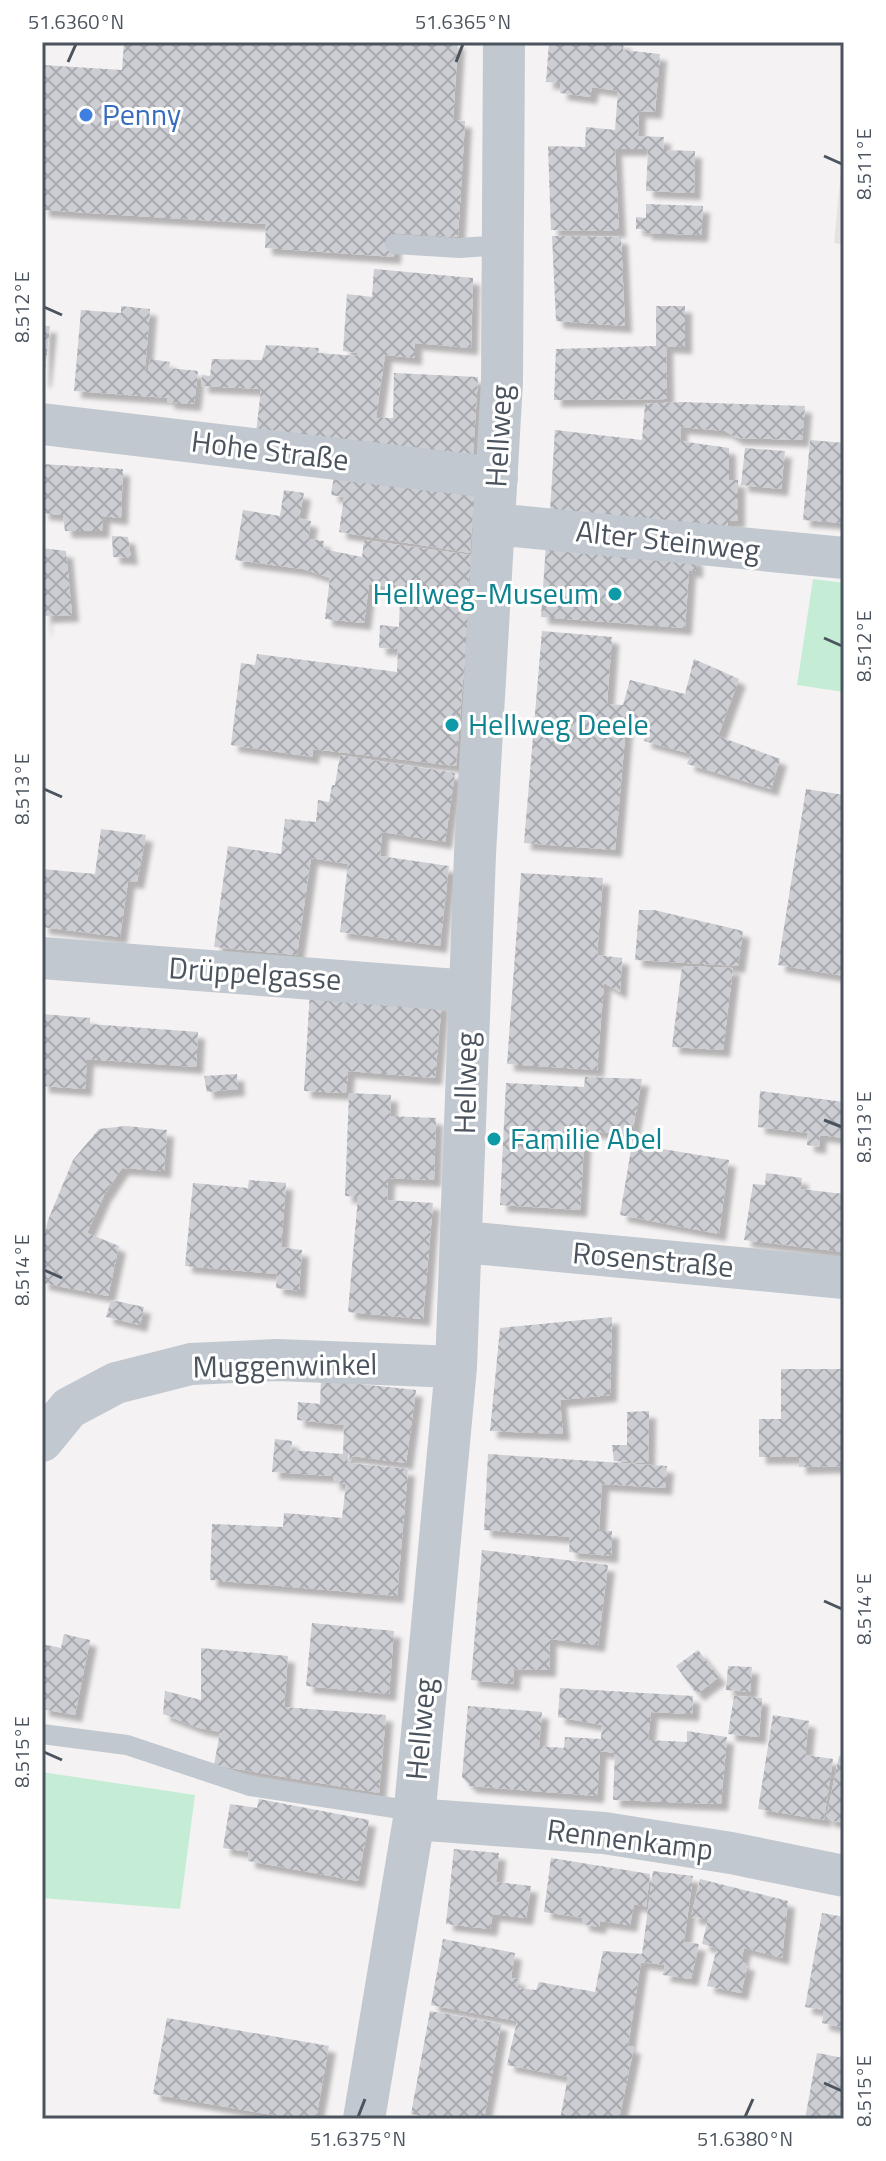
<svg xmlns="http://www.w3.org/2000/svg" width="886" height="2161" font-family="'Titillium Web',sans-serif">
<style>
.education{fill:#e5e3e3}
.green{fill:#c5edd6}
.building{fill:url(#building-cross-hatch);filter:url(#shadow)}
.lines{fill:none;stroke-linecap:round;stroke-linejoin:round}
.service{stroke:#c1c8cf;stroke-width:20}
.minor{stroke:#c1c8cf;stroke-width:42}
.ticks{fill:none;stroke:#4b545e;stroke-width:3}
.shop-dot{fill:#3f7fe0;stroke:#fff;stroke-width:3}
.culture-dot{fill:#0f9aa8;stroke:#fff;stroke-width:3}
.labels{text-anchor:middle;stroke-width:6;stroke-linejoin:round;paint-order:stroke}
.shop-label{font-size:30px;fill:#366cbe;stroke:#fff;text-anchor:start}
.street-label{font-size:30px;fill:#4b545e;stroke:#fff}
.culture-label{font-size:30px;fill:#0d838f;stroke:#fff;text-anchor:start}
.neatline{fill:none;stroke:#4b545e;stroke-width:3}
.ticks-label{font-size:20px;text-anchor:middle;fill:#4b545e}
</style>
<defs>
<pattern id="building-cross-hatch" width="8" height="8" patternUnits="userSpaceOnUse" patternTransform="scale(2)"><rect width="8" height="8" fill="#ccced4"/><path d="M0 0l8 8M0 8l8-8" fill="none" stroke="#a8aaaf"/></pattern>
<filter id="shadow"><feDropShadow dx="7" dy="7" stdDeviation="2" flood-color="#0004"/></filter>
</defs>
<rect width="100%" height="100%" fill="#f4f2f2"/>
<path class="education" d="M844,139V245L834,243Z"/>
<path class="green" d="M813,579L844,583V692L797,685Z
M42,1772L195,1795L180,1909L42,1898Z"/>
<path class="building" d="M124,42H458L453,120L465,121L458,237L395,233L394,257L265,248L266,224L42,210V65L122,70Z
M549,42H624L623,50L660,54L655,112L639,111L638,136L664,137L663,150L695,151L694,193L646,191L648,149H615L619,231L551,230L548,146L585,147L586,127L615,130L618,91L592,87L590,97L560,93L561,83L546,82Z
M646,204L703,206L701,235L645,233V229H636V217L646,218Z
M552,236L621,237L625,326L556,321Z
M374,269L473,278L471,348L415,343V358L385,355L376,418H393L394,373L478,377L473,454L256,433L261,389L201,386L202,375L210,376L212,359L262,360L266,345L319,348L318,353L357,356L358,353L343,351L347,294L372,297Z
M121,306L150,309L145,370H148L150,359L170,362L169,368L198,371L194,404L167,402L168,398L74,391L81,310L121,313Z
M656,306H685V347L666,346L667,399L554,400L556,349L656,346Z
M42,326H50L44,381L42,380Z
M681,402L805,406L802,440L737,438L725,431L681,427L680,441L729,448V480H738V521H728V531L550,512L555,430L642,440L645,404Z
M810,440L844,443V523L803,520Z
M745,448L785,451L781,489L741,485Z
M42,464L123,469L121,518L103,516L102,531H65L63,515L42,513Z
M335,469L475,489L470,553L339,532L344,497L331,495Z
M284,490L304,493L299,518L311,521L308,539L324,541L323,549L362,557L364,540L471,555L467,599L369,584L364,623L325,619L330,578L303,569L235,560L243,510L280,516Z
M112,536L128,537L131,558L113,557Z
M546,544L696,558V571L689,570L685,628L541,617Z
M42,548L66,551L72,615L45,616L44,634Z
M400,597L469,606L456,766L313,749L312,757L231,745L241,663L255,665L257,654L397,672L398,649L379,648L380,625L399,627Z
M542,631L612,637L607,704L623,705L630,680L685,694L694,659L739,679L718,736L780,759L771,789L687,764L691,754L644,741L647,732L626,726L615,850L524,843Z
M340,755L455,773L445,842L382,832L380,856L449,866L440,946L340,932L348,864L311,858L297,955L214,947L228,846L281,854L285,819L316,822L318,800L329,802L332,785H335Z
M806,789L844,795V976L778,965Z
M101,829L146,835L137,882L128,881L120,937L42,927V869L95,874Z
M521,873L603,878L597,955L622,958L620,992L604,983L597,1070L507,1064Z
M639,910H654L743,931L738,966L635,960Z
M682,966L733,968L723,1050L672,1047Z
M310,990L442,1002L435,1078L348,1071L346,1093L304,1091Z
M42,1014L90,1018V1024L198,1032L196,1067L87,1059L85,1089L42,1086Z
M237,1074L238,1089L207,1092L204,1076Z
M585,1077L642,1079L632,1134L585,1131L580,1210L500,1205L506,1083L584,1087Z
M760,1091L844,1102V1138L820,1135L819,1147L807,1145L808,1133L758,1127Z
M349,1093L391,1095L390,1116L436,1118L434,1180L388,1178L387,1200L433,1203L423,1319L348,1312L358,1197L345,1196Z
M126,1126L167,1130L164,1171L122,1168L104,1195L87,1233L119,1246L108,1296L42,1283V1247L48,1220L73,1160L99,1129Z
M632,1144L729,1160L719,1234L620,1215Z
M766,1173L802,1178L800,1189L844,1194L843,1252L744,1240L753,1184L765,1185Z
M249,1180L286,1183L281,1247L302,1250L299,1291L276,1288L277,1274L185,1266L193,1183L248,1188Z
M111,1300L144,1307L140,1325L106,1317Z
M612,1317L610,1395L560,1400L563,1434L490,1431L500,1328Z
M781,1369H844V1466L799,1467V1457H759V1419H781Z
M321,1380L416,1390L406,1463L352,1456L350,1463L349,1451L347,1463L408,1469L397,1596L210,1580L212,1524L283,1527L284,1513L342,1518L346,1484L333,1483V1476L272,1472L275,1439L292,1441L291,1450L343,1454L344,1425L297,1420L298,1402L320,1404Z
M649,1411L648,1463L614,1461L612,1445H627V1412Z
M488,1454L667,1466L665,1488L602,1484L599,1531H612L611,1556L569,1552L570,1537L484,1530Z
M482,1550L608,1565L598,1645L550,1639L549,1670L514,1669L513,1684L471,1680Z
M312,1623L394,1631L389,1694L306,1686Z
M64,1634L90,1640L75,1715L42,1709V1644L61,1648Z
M201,1648L288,1656L284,1707L386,1715L379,1793L214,1765L220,1732L199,1728L163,1714L165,1691L201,1700Z
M698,1650L719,1677L697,1694L676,1666Z
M728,1666L752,1667L750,1692L726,1690Z
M560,1688L693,1696L692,1714L651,1712L648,1740L687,1742V1731L727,1737L721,1804L613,1800L615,1753L600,1751L597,1796L470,1786L462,1777L468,1706L542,1712L539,1746L564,1748L565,1737L601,1739L602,1725L558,1717Z
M734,1696L762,1698L759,1737L728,1734Z
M773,1715L809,1721L805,1755L833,1759L824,1820L758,1809Z
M839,1756L844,1757V1823L826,1819Z
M259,1799L369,1820L358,1881L248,1861L249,1852L223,1848L230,1804L257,1808Z
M454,1849L499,1853L496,1882L531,1886L526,1918L493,1914L490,1929L446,1924Z
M551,1858L650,1874L646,1907L634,1904L630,1925L600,1921L599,1927L582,1924L583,1918L544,1912Z
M653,1871L693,1876L684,1942L699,1944L691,1979L663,1975L665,1965L641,1962L628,2046L634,2047L619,2119H560L568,2077L507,2065L517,2021L431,2005L443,1939L515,1953L511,1978L519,1979L517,1988L536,1990L539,1982L595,1992L603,1951L642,1954Z
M700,1879L788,1901L782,1958L744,1948L741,1962L748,1964L741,1993L707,1986L717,1948L702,1944L708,1919L691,1917Z
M822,1913L844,1917V2028L822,2023L824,2010L805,2007Z
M430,2011L501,2024L484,2119H438L411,2114Z
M167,2018L329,2046L316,2119H295L153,2094Z
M817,2053L844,2058V2119H805Z"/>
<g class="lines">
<path class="service" d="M395,244L459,248L503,245
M42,1734L127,1745L250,1786L414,1811"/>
<path class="minor" d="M42,424L497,478
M493,524L844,558
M42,958L469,991
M463,1242L844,1278
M42,1441L69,1408L116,1383L191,1364L277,1360L456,1367
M414,1819L604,1833L731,1853L844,1876
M364,2119L414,1819L456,1367L475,854L502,381L504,42"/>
</g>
<path class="ticks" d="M68,62L76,44M456,62L463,44M824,156L842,164M44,307L62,315M824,638L842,646M44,789L62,797M824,1120L842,1127M44,1270L62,1278M824,1601L842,1609M44,1752L62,1760M824,2083L842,2091M358,2117L365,2099M745,2117L753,2099"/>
<circle class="shop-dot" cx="86" cy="115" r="8"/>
<g class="culture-dot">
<circle cx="615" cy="594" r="8"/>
<circle cx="452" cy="725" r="8"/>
<circle cx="494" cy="1139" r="8"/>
</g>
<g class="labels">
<g class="shop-label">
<text x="102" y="125">Penny</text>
</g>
<g class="street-label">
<text transform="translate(499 436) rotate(-87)" y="10">Hellweg</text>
<text transform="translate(270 451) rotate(7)" y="10">Hohe Straße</text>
<text transform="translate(668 541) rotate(6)" y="10">Alter Steinweg</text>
<text transform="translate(255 974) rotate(4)" y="10">Drüppelgasse</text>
<text transform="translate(466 1083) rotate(-89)" y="10">Hellweg</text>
<text transform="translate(653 1260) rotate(5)" y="10">Rosenstraße</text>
<text transform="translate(285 1366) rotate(-1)" y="10">Muggenwinkel</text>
<text transform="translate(421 1729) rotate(-85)" y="10">Hellweg</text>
<text transform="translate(630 1840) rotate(7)" y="10">Rennenkamp</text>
</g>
<g class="culture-label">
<text x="599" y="604" text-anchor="end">Hellweg-Museum</text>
<text x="468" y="735">Hellweg Deele</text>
<text x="510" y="1149">Familie Abel</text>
</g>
</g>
<rect width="886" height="2161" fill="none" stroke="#ffffff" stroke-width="88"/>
<rect x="44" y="44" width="798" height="2073" class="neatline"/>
<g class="ticks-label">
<text x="76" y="29">51.6360°N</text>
<text x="463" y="29">51.6365°N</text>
<text transform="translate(864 164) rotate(-90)" y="7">8.511°E</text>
<text transform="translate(22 307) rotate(-90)" y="7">8.512°E</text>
<text transform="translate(864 646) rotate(-90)" y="7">8.512°E</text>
<text transform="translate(22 789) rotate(-90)" y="7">8.513°E</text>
<text transform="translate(864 1127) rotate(-90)" y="7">8.513°E</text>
<text transform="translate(22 1270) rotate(-90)" y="7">8.514°E</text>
<text transform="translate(864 1609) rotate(-90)" y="7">8.514°E</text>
<text transform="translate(22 1752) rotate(-90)" y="7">8.515°E</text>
<text transform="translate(864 2091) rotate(-90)" y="7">8.515°E</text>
<text x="358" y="2146">51.6375°N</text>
<text x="745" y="2146">51.6380°N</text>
</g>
</svg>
